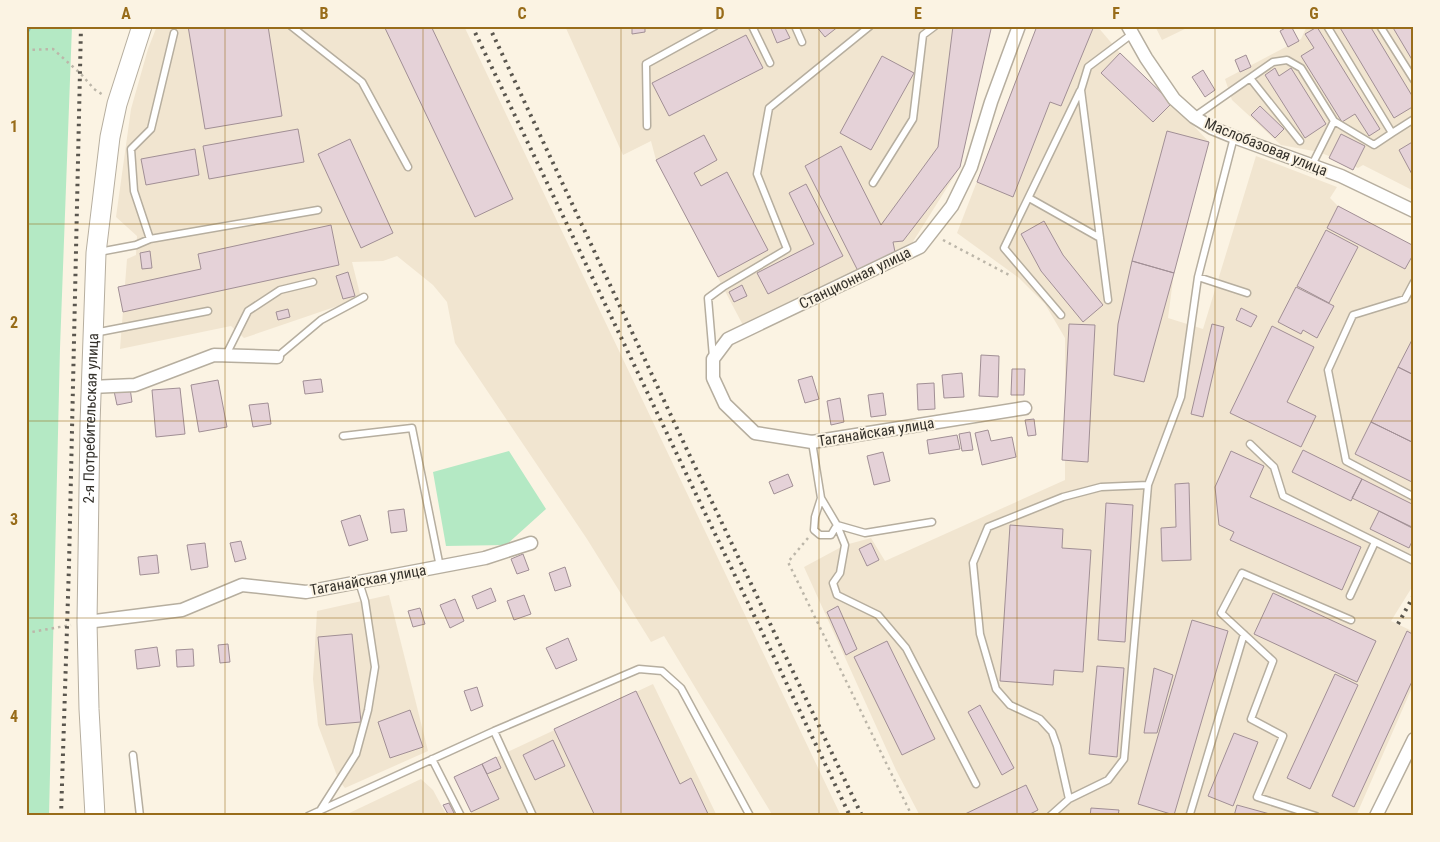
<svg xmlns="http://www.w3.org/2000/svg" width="1440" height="842" font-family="'Roboto Condensed',sans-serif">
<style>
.built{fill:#f1e5d0}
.green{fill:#b4e9c4}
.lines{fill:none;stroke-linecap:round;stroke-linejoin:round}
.stream{stroke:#73c9d0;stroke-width:4.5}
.building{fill:#e5d2d8;stroke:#a18f95}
.lane-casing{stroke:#b6ae9f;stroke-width:9}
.street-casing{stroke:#b6ae9f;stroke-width:15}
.secondary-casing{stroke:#b6ae9f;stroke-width:21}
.path{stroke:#bcb6a9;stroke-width:2.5;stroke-dasharray:2.5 4;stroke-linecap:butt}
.lane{stroke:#fff;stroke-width:6}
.street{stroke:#fff;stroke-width:12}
.secondary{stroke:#fff;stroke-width:19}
.rail{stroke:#5a564e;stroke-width:4;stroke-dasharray:2.5 5;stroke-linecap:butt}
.grid{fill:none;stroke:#986c1a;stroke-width:1;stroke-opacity:0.55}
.labels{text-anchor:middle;stroke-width:4;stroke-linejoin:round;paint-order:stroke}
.street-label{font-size:15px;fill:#34312b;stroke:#fbf3e3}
.neatline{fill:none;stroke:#986c1a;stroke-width:2}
.grid-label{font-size:16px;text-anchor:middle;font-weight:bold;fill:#986c1a}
</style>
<rect width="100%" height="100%" fill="#fbf3e3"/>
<path class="built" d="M157,26H464L841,816H773L664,636L651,642L587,539L455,343L447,302L433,285L397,256L383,261L352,262L361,298L244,338L231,326L120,349L127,259L136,255L137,236L116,217L131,109L148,49Z
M565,26H990L991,29L960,167L909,248L745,329L656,160L651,141L623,155Z
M1037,26H1097L1120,53L1172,103L1209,142L1174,272L1168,318L1203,329L1256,156L1337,187L1330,198L1338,206L1414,246V584L1391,621L1414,632V683L1356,816H920L896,770L804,567L845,545L871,538L885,561L1065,480V338L1045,304L1019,278L957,233Z
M1155,26H1191L1162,40Z
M1307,26H1414V191L1363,165L1358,168L1319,152L1281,145L1232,100L1225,79L1301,39Z
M389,595L428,751L345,788L339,781L318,725L313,679L317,611Z
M653,684L717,816H473L454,777Z
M421,779L433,790L447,816H343Z"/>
<path class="green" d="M26,26H72L60,348L49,816H26Z
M509,451L546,509L506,545L446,546L433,472Z"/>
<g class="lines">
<path class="stream" d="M26,33L30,26"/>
</g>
<path class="building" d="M188,26H268L282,116L205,129Z
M384,26H431L513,199L475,217Z
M632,26H645V32L632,34Z
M770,26H784L790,38L777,43Z
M816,26H839L825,37Z
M953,26H989L991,29L960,167L903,241L893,242L895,252L858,271L805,166L841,146L881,225L938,147Z
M1037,26H1094L1061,106L1050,102L1013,197L977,182Z
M1289,26H1291L1299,41L1288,47L1280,31Z
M1339,26H1370L1414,99V106L1394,118Z
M1392,26H1414V63Z
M1317,27L1380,129L1369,136L1355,114L1342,122L1301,56L1314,48L1305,34Z
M746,35L763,68L669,116L652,83Z
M1120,53L1172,103L1153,122L1101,73Z
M1246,55L1251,67L1240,72L1235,60Z
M882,56L914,73L871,150L840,133Z
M1275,68L1279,76L1291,68L1326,124L1305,138L1265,75Z
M1203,70L1215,90L1205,97L1192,77Z
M1260,106L1284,129L1275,138L1251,115Z
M298,129L304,162L209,179L203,146Z
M1167,131L1209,142L1174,273L1132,261Z
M1341,134L1365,146L1353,170L1329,158Z
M704,135L717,160L694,173L701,186L727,172L768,250L718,277L656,160Z
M350,139L393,233L361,248L318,154Z
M1414,141V178L1399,150Z
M195,149L199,175L146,185L141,159Z
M806,184L843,256L768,294L757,273L814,244L789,193Z
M1338,206L1414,246V253L1405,269L1327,228Z
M1044,221L1063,255L1103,305L1083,322L1041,271L1021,234Z
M331,225L339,265L123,312L118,287L201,269L198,254Z
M1326,230L1358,247L1329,303L1297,286Z
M150,251L152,268L142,269L140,253Z
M1132,261L1174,273L1144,382L1114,375L1118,324Z
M348,272L355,296L343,299L336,276Z
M742,285L747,296L734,302L729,292Z
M1296,287L1334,306L1317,338L1303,330L1301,334L1278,322Z
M1241,308L1257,316L1251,327L1236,320Z
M288,309L290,317L278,320L276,312Z
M1069,324L1095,325L1088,462L1062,460Z
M1212,324L1224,327L1203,417L1191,414Z
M1272,326L1314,347L1287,402L1316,416L1301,447L1230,413Z
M1414,336V375L1398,367Z
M981,355L999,356L998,397L979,396Z
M1398,367L1414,375V443L1371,422Z
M1012,369H1025L1024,395H1011Z
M962,373L964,397L944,398L942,375Z
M812,376L819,399L805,403L798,380Z
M321,379L323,392L305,394L303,381Z
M218,380L227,427L199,432L191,385Z
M934,383L935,409L918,410L917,384Z
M130,388L132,402L117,405L114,391Z
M180,388L185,434L156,437L152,390Z
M883,393L886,415L871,417L868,395Z
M840,398L844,422L831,425L827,401Z
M268,403L271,424L253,427L249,405Z
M1034,419L1036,435L1028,436L1025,420Z
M1371,422L1414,443V483L1355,454Z
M988,430L991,441L1012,437L1016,457L982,465L975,433Z
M970,432L973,450L962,451L959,434Z
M957,435L960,449L929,454L927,440Z
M1303,450L1362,479L1351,501L1292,472Z
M1231,451L1264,466L1250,497L1361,547L1342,590L1230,540L1234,532L1219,525L1215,487Z
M883,452L890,481L874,485L867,456Z
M788,474L793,486L774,494L769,482Z
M1362,479L1414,505V528L1352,498Z
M1189,483L1191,560L1162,561L1161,528L1176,527L1175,484Z
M1106,503L1133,505L1125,642L1098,640Z
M404,509L407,531L391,533L388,511Z
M1379,511L1414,529V537L1409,548L1370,529Z
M360,515L368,540L349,546L341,521Z
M1010,525L1063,529L1062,548L1091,550L1083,672L1054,670L1053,685L1000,681Z
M241,541L246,559L235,562L230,543Z
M205,543L208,567L191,570L187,545Z
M871,543L879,560L867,566L859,549Z
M523,554L529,570L517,574L511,559Z
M157,555L159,573L140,575L138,557Z
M565,567L571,586L555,591L549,573Z
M491,588L496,601L477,609L472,596Z
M1273,593L1376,641L1357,682L1254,634Z
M524,595L531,614L514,620L507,601Z
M455,599L464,621L450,628L440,605Z
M838,606L857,649L846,655L827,612Z
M420,608L425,624L413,627L408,611Z
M1192,620L1228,631L1174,815L1138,804Z
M1407,631L1414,635V677L1354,807L1332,796Z
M352,634L361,722L326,725L318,637Z
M568,638L577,660L556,669L546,648Z
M887,641L935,739L902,755L854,657Z
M228,644L230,662L220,663L218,645Z
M157,647L160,666L137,669L135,650Z
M193,649L194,666L177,667L176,650Z
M1097,666L1124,668L1117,757L1089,754Z
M1154,668L1173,675L1157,733H1144Z
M1335,674L1358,685L1310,789L1287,778Z
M477,687L483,706L471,711L464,691Z
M636,691L680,784L691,778L709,816H595L554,729Z
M980,705L1014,768L1002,775L968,712Z
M410,710L423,747L390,758L378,722Z
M1234,733L1258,742L1233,806L1208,796Z
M553,740L565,766L535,780L523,755Z
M496,757L501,768L487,774L482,764Z
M482,764L499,799L471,812L454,777Z
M1026,785L1038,810L1026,816H966L965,814Z
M449,803L454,813L449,816L443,805Z
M1237,805L1277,816H1234Z
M1091,808L1119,810L1118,816H1090Z"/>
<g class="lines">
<defs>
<path id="lane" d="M291,26L362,82L408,167
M752,26L770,63
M795,26L802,42
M1327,26L1392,133L1414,119
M1380,26L1414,80
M1250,78L1300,141
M1194,117L1273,62L1287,60L1301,68L1334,121L1312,165
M1334,121L1374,145L1392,133
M647,126L646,64L715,26
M873,183L913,119L923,35L935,26
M1029,198L1100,238
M150,239L134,191L131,149L151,129L174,33
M99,252L136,245L150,239L318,210
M1198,277L1247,293
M1414,282L1405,299L1353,315L1328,370L1346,461L1414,497
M1108,300L1081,90L1088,67L1132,34
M1061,315L1004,248L1080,91
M94,333L208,311
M226,355L248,311L280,290L313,282
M277,357L321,320L364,297
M713,357L708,298L723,287L787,249L757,174L769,108L870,26
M343,436L412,428L440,567
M812,442L821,498L837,525L865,533L932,522
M1250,444L1274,467L1283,496L1414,561
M821,498L815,517L814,530L820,535H831L837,525
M837,525L845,545L840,573L833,583L837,595L878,615L906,648L976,784
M1350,596L1375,542
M494,731L533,816
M133,755L140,816
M432,759L461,816
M1069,799L1108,780L1124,759L1148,485L1181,397L1198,277L1234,137
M321,809L356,754L368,710L375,667L365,601L359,582
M1190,814L1244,634
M308,816L494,731L639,669L662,671L681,688L750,816
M1050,816L1069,799L1057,746L1052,732L1040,719L1010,705L996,689L980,634L973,563L988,527L1063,497L1101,487L1148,485
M1316,816L1257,797L1283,736L1251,719L1273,661L1221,613L1242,573L1351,620"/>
<path id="street" d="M1019,26L991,102L971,167L952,206L920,247L728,339L713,359V378L725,404L755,433L812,442L1025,408
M1128,26L1146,58L1174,99L1194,117L1212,128L1234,137L1341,176L1414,211
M91,387L135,385L214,355L277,357
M87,622L182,610L242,585L306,592L485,558L531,543
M1376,816L1414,739"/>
<g id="secondary">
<path id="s1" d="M95,816L89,709L87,622L90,424L96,253L110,137L117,104L142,26"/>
</g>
</defs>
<use href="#lane" class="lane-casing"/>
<use href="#street" class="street-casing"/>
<use href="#secondary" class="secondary-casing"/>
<path class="path" d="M26,50L53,49L81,74L94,89L103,95
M943,240L1011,276
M808,538L788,562L912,816
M26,633L71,625"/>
<use href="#lane" class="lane"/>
<use href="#street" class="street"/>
<use href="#secondary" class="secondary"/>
<path class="rail" d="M472,26L850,816
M489,26L689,454L862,816
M1398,624L1414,595
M61,816L69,565L81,26"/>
</g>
<path class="grid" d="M225,26V816M423,26V816M621,26V816M819,26V816M1017,26V816M1215,26V816M26,224H1414M26,421H1414M26,618H1414"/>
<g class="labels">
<g class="street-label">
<text transform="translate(1266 147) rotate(22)" y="5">Маслобазовая улица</text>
<text transform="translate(855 278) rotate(-26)" y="5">Станционная улица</text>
<text dy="5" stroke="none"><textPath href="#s1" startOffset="398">2-я Потребительская улица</textPath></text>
<text transform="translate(876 432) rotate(-9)" y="5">Таганайская улица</text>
<text transform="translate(368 580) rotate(-10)" y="5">Таганайская улица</text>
</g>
</g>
<rect width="1440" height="842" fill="none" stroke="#fbf3e3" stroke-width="55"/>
<rect x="28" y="28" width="1384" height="786" class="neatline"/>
<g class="grid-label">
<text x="126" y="19">A</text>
<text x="324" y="19">B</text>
<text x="522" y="19">C</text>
<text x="720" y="19">D</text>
<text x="918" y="19">E</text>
<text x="1116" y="19">F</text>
<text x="1314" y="19">G</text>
<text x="14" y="132">1</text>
<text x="14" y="328">2</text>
<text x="14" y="525">3</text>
<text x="14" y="722">4</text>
</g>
</svg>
